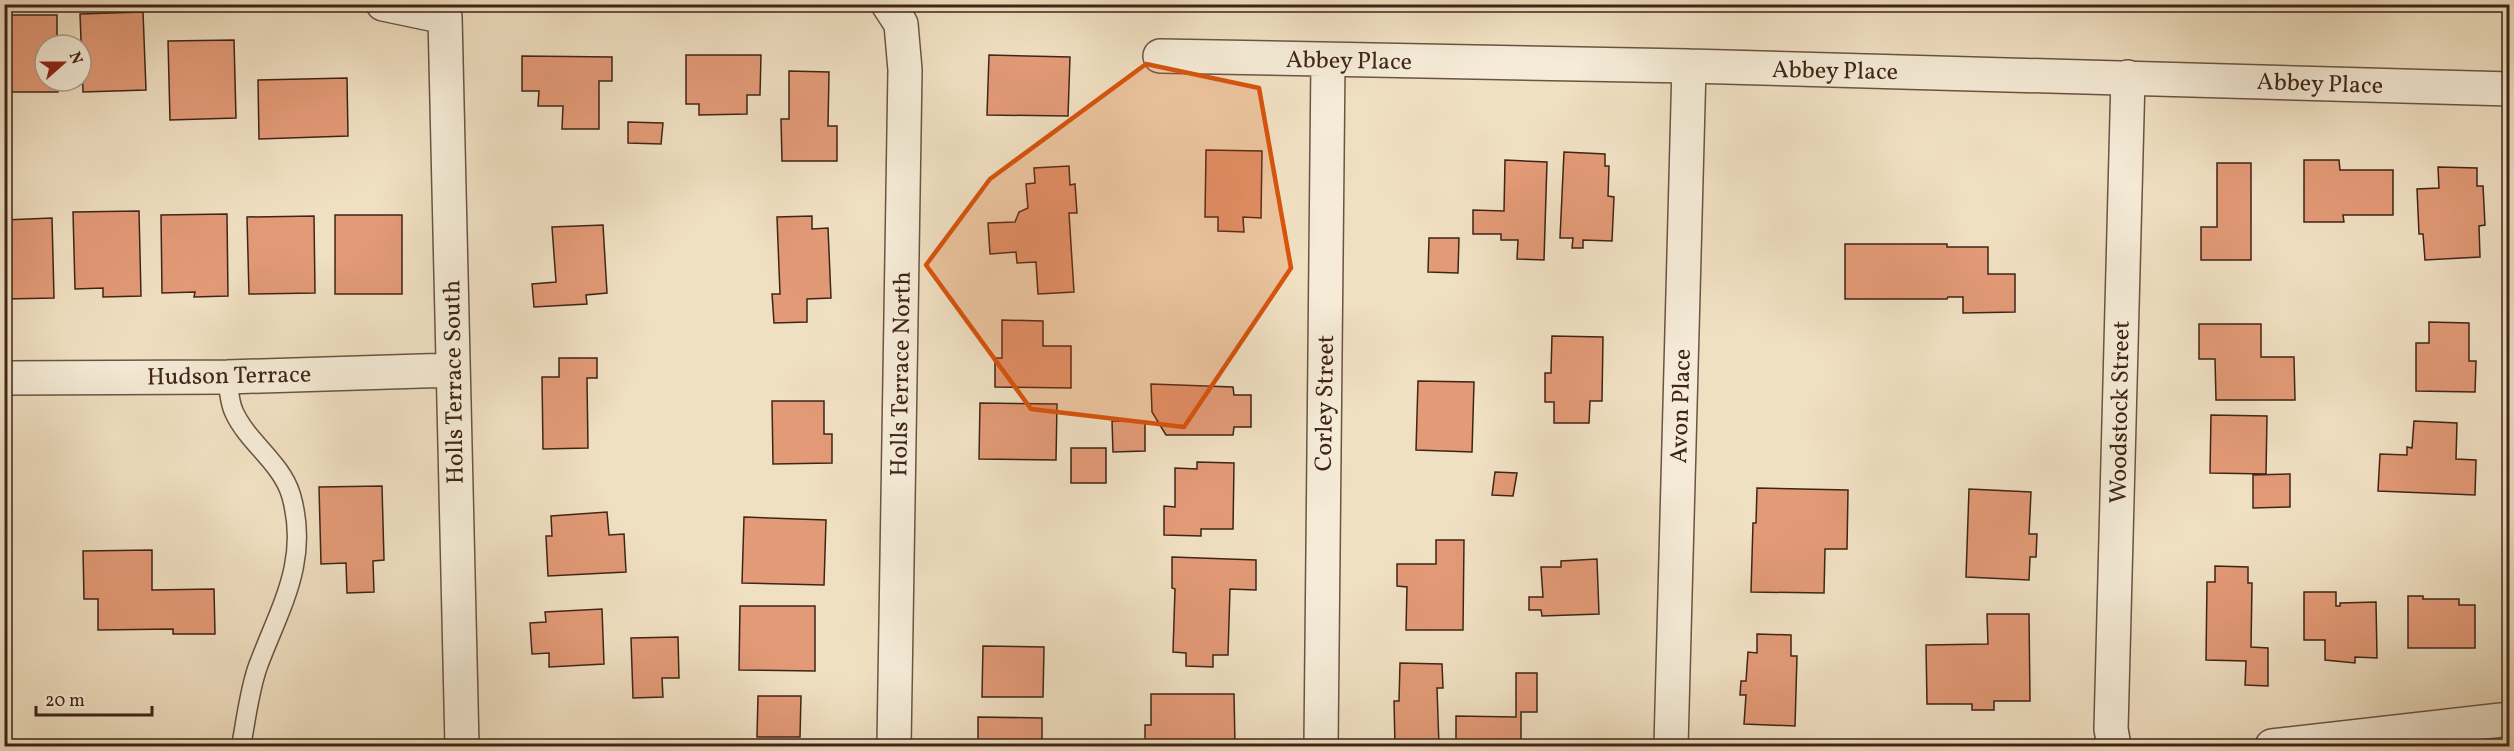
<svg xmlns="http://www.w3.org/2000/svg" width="2514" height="751" font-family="Vollkorn,serif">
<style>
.building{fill:#e39a77;stroke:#3f2518;stroke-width:1.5}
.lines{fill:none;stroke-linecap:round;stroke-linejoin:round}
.lane-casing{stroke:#6b5442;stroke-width:21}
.street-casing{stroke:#6b5442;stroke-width:36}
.lane{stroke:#f5ebd7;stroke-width:18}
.street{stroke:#f5ebd7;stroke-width:33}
.marked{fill:#d7540d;fill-opacity:0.2;stroke:#d7540d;stroke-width:4.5;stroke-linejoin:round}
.labels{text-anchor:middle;stroke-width:4.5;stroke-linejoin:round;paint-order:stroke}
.street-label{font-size:24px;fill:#3f2518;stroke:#f5ebd7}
</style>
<rect width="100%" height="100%" fill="#f0e0c2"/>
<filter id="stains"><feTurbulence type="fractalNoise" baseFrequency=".00333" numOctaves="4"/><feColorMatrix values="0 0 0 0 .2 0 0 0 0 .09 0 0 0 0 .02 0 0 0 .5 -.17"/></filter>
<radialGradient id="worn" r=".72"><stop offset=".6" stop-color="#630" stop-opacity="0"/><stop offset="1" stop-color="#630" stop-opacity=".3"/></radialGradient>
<path class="building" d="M143,12L146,90L83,92L80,14Z
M4,15H57V45H45V81H57L58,92H4Z
M234,40L236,118L170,120L168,41Z
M686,55H761L760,95H747V114L699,115V104H686Z
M989,55L1070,57L1068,116L987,115Z
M522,56L612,57V81H599V129H562L563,106H538L539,91H522Z
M789,71L829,72L828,126H837V161H782L781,119H789Z
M347,78L348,136L259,139L258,80Z
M628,122L663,123L661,144L628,143Z
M1206,150L1262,151L1261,218L1243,217L1244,232L1218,231V217H1205Z
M1564,152L1605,154V166H1609L1608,196L1614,197L1612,241L1583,240V248H1572L1573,238H1560Z
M1505,160L1547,162L1544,260L1517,259L1518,240H1501V234H1473V210L1504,211Z
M2304,160H2339L2340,170H2393V215H2343L2344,222H2304Z
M2217,163H2251V260H2201V227H2217Z
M1069,166L1070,185L1075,184L1077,213H1069L1074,292L1038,294L1036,262L1017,263L1016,252L990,254L988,223L1015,222L1019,212L1028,208L1026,184L1035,183L1034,168Z
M2438,167L2477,168V186H2483L2485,225L2479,226L2480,257L2425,260L2423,234H2419L2417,189L2439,188Z
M139,211L141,296L103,297V288L75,289L73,212Z
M227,214L228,296L194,297L195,292L162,293L161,215Z
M335,215H402V294H335Z
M314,216L315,293L249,294L247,217Z
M812,216V229L828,228L831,298L807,299V322L774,323L772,294H780L777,217Z
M52,218L54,298L4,299V220Z
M603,225L607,293L586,295L587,304L534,307L532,284L556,282L552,227Z
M1429,238H1459L1458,273L1428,272Z
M1845,244H1947V247H1988V274H2015V312L1963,313V297H1948L1947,299H1845Z
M1002,320L1043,321V346H1071V388L995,387V358H1002Z
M2429,322L2469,323V361H2476L2475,392L2416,391V343H2429Z
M2199,324H2261V357H2294L2295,400H2216L2215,359H2199Z
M1552,336L1603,337L1602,401H1590L1589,423H1554V402H1545V373H1551Z
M559,358H597V378H587L588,448L543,449L542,377H559Z
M1418,381L1474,382L1472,452L1416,450Z
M1151,384L1233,387L1234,395H1251V427H1234L1233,435H1166L1152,412Z
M772,401H824V434H832V463L773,464Z
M980,403L1057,404L1056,460L979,459Z
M2211,415L2267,416L2266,474L2210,473Z
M1112,421H1145V451L1113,452Z
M2414,421L2457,423L2456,459L2476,460L2475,495L2378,491L2380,454L2407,455V447L2412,448Z
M1071,448H1106V483H1071Z
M1197,462L1234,463L1233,529H1201V536L1164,535V506L1175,507V468L1197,469Z
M1495,472L1517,473L1513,496L1492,495Z
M2290,474V507L2253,508V475Z
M382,486L384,560L373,561L374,592L347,593L346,563L321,564L319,487Z
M1757,488L1848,490L1847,549H1825L1824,593L1751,592L1753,523H1756Z
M1969,489L2031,492L2029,534H2037L2036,557H2030L2029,580L1966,577Z
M607,512L609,535L624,534L626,572L548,576L546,536H552L551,516Z
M744,517L826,520L824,585L742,583Z
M1436,540H1464L1463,630H1406L1407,587L1397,586V564H1436Z
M152,550V590L214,589L215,634H173V629L98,630V599H84L83,551Z
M1172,557L1256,560V590L1230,589L1228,655H1213V667L1186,666V653L1173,652L1175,589L1172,588Z
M1597,559L1599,614L1542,616L1541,610H1529V597H1543L1541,567H1561V561Z
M2215,566L2248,567V583H2252L2251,647L2268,648V686L2245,685L2246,661L2206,660L2207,582H2215Z
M2304,592H2336V606H2340V603L2376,602L2377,658L2355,657V663L2325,660V640H2304Z
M2408,596H2423V599H2459V605H2475V648H2408Z
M740,606H815V671L739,670Z
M602,609L604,664L549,667V653L532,654L530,623L546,622L545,612Z
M1987,614H2029L2030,701H1994V710H1972V704H1927L1926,645L1988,644Z
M1757,634L1791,635V656H1797L1795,726L1744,724L1746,695H1740L1741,681H1746L1748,652L1757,653Z
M678,637L679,678H662L663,697L633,698L631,638Z
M983,646L1044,647L1043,697H982Z
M1400,663L1442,664L1443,688H1437L1439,746H1395L1394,701H1399Z
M1516,673H1537V712H1521V746H1456V716L1516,717Z
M1151,694H1234L1235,746H1145V725H1151Z
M758,696H801L800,737H757Z
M978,717L1042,718V746H978Z"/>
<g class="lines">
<defs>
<path id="lane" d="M227,377C229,388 229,402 234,412C248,443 281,462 291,495C310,561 280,607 258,666C249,691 246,721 241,746"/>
<path id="street" d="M383,4L445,17
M888,4L901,24L905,70L894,746
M445,17L462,746
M1160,56L1689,66L2510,89
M4,378L227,377L453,370
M1321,746L1328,60
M1671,746L1689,66
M2114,746L2111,729L2128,77
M2272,746L2510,719"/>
</defs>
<use href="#lane" class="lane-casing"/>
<use href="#street" class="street-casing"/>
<use href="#lane" class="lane"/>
<use href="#street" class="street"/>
</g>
<path class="marked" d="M1146,64L1259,88L1291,268L1184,427L1031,409L926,265L990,179Z"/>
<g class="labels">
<g class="street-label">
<text transform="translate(1349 60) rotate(1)" y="8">Abbey Place</text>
<text transform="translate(1835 70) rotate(1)" y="8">Abbey Place</text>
<text transform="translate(2320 83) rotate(2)" y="8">Abbey Place</text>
<text transform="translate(900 374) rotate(-89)" y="8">Holls Terrace North</text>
<text transform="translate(229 375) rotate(-1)" y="8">Hudson Terrace</text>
<text transform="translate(453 382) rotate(-91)" y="8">Holls Terrace South</text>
<text transform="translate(1324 403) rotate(-89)" y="8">Corley Street</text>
<text transform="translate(1680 406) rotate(-88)" y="8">Avon Place</text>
<text transform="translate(2119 412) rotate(-89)" y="8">Woodstock Street</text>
</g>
</g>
<rect width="2514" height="751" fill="none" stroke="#f0e0c2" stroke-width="24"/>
<rect x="6" y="6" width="2502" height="739" fill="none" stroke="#3f2518" stroke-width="3"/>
<rect x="12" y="12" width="2490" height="727" fill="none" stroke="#3f2518" stroke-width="1.5"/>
<g transform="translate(63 63) rotate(69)"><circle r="28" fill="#f5ebd7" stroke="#ac9c8b" stroke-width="1.5"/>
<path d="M0-4.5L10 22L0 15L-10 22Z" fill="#8f2418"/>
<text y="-9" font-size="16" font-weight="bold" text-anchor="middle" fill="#3f2518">N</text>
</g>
<path d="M36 706v9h116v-9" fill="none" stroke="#3f2518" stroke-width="3"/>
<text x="45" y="706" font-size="18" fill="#3f2518" stroke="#f5ebd7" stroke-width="4.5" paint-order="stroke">20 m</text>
<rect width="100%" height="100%" filter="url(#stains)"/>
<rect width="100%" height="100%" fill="url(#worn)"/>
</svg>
